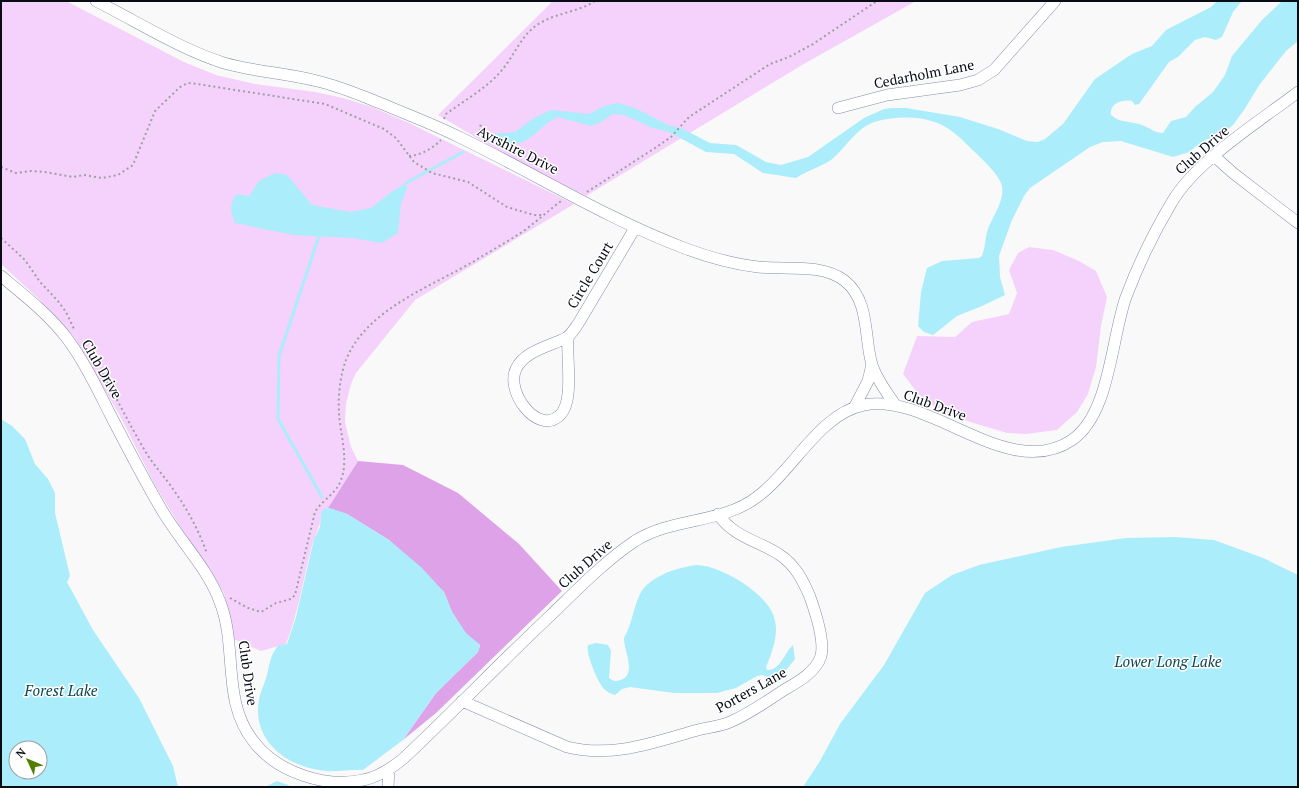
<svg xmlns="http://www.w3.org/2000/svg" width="1299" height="788" font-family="'PT Serif',serif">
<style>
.green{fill:#f5d2fb}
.forest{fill:#dda2e8}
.water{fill:#abedfb;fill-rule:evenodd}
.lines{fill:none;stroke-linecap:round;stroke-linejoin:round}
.stream{stroke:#abedfb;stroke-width:3}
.minor-casing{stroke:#838ea8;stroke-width:12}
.path{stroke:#9e9fa3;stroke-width:2;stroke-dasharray:2 3;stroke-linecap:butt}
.minor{stroke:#fff;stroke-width:11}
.labels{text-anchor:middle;stroke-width:3;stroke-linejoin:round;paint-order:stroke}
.street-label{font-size:14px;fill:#080c15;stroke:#fff}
.water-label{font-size:15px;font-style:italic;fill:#0c464f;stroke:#fff}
</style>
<rect width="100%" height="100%" fill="#f9f9f9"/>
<path class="green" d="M1,1H66L184,62L216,75L255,84L315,92L343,98L372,107L409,123L574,204L415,300L356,373L351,384L346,404L345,422L351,447L358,461L328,508L321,514C321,527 314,536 311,549C303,581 298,613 286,644L261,651L233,639L224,593L188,540L155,485L120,416L74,337L40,300L1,264Z
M553,1H916L802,65L586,196L516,161L438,115Z
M1029,247L1053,250L1077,260L1096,271L1107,297L1101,326L1096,367L1088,394L1077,412L1057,430L1026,434L1007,433L957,418L923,400L903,374L917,336L955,337L972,322L1009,314L1017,293L1009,270L1018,253Z"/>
<path class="forest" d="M358,461L403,465L458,493L519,544L562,591L436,713L403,740L436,693L478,652L480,645L465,633L452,612L444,592L389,540L347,514L328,508Z"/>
<path class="water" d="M1217,1H1242L1233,12L1222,37L1216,40L1205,37L1195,40L1178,57L1169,62L1139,104L1135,105L1132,101C1122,99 1109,104 1111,115C1119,123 1132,121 1142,125C1150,128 1155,133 1163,133L1171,121L1186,117L1195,107L1213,92L1225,75L1232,56L1262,20L1282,1H1298V41L1286,51L1260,84L1244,110L1233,125L1221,134L1203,141L1189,152L1173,157L1121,141L1103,142L1090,147L1030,188L1024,196L1012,220L999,256L1000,277L1005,295L982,306L957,316L933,335L924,332L918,326L921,292L927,268L942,261L979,258L982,256C985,248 985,240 987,232C991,218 1005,202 1002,186C999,175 986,163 978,155C970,148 962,139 953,132C931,115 900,115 874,122C855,129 846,148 831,160C820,167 807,171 796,178L763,173L734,154L706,152L669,132L653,128L624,115L613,114L601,122L591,126L558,117C542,123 533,141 516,144C505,146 497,142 487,142L485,138L491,134L515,132L534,118L551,110L589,114L604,106L618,103L635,108L668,125L683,129L710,143L736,145L766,162L781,165L808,157L864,118L884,109L892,108H906L960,117L998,129L1027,141L1038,142L1045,139L1063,124L1095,79L1132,54L1152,46L1166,30L1211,7Z
M275,173L287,175L312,205L350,212L371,208L390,193L406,183L407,189L401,203L398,233L382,243L353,238L293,235L235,223C230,210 229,205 237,194L249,196L259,181Z
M1,419L12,426L25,439L35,464L48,479L55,493V513L70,576L67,582L93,630L139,698L173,766L178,787H1ZM16,748H40V772H16Z
M330,508L347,514L389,540L421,567L444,592L452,612L466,633L480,645L478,652L436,693L403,740L363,770C351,769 339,772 326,771C280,767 243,731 264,684C270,670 268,656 279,645L287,644L296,617L314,539L320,527L321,514L324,509Z
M1175,537L1214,540L1263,558L1298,575V787H803L820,761L840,724L884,665L925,593L952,575L979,565L1061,547L1126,538Z
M697,565C713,566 726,573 740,581C779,607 784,625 766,667L767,670C780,671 785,652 793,645L795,659L787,669L776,679L762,675L757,676L736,688L717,693H674L630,687L622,689L615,695C611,694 607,692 604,689C598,683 585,652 588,645L596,643L608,645L611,651L609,678L614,681C641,680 623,650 624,638C632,624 633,609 640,594C649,576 679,567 697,565Z
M277,781L293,787H265Z"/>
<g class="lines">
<path class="stream" d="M406,183L463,152
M319,236L279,356L278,419L322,497"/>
<defs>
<path id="minor" d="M96,1C138,22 180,49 224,63C255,72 287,73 317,81C339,86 360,95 380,103C406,114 433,124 459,137C534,173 605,218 684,248C708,257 732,264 758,267C785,270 822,263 845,281C870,301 864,338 872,365C877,380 887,393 896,406
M838,108L887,95L960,85L978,80L994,70L1055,1
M1214,156L1233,173L1298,223
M1,276C24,295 47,313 66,337C84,361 97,388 110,414C127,447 144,480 163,512C181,542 208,569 220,602C238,648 221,701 254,742C278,773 326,788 363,780C379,777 392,768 404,758C454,711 501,662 551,615C578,589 605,561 635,541C673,517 722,524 757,497C792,472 820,413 864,405C930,392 1008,483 1072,440C1110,414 1111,339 1126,297C1138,265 1154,232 1172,202C1196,161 1260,121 1298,92
M568,337C566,357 575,403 559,416C537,435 505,391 516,369C524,351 550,346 566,338C571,335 575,328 578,324L635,228
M854,408L868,381L872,364
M462,701L567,747C612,758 652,743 694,731C706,727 719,727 730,722C749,714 767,701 784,690C798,682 816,672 821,656C825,640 815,611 810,597C803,580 795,565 780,555C759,541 733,537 718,514
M388,787L389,769"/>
</defs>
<use href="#minor" class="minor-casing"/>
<path class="path" d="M444,119L446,114C465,100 487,88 502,70C513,57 520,39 533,28C551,13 577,13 595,1
M478,136L481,128L480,123
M409,156C421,155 432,149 441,140
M1,167L16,173L31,171L45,172L73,177L84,175L102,178L118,175L133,165L155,111L180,87L188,83L197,84L325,104L384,129L396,138L414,162L432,173L468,182L507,207L534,215H542
M587,192L655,148L671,137L689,117L770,64L789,57L813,44L877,1
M1,238L25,260L40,282L58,301L66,312L74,329
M102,373C118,400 131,428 147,454C155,467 165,477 173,489C187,509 199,530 207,554
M230,598L248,608L261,612L276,603L291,599L295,595L315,512C322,500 336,494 341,480C349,459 340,434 339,413C338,396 340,376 346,360C366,309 433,286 476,260C492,250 509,241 525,230C537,221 548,211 561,201"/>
<use href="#minor" class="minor"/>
</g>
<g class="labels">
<g class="street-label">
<text transform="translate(924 74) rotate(-11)" y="5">Cedarholm Lane</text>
<text transform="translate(518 150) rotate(27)" y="5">Ayrshire Drive</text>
<text transform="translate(1202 150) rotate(-41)" y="5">Club Drive</text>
<text transform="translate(590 275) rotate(-59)" y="5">Circle Court</text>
<text transform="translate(102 369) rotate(60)" y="5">Club Drive</text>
<text transform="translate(935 405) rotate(20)" y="5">Club Drive</text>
<text transform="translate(585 564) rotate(-41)" y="5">Club Drive</text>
<text transform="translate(248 673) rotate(82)" y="5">Club Drive</text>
<text transform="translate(751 690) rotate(-29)" y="5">Porters Lane</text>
</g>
<g class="water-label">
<text x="1168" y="667">Lower Long Lake</text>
<text x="61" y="696">Forest Lake</text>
</g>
</g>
<rect width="1299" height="788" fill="none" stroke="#080c15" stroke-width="4"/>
<g transform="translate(28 760) rotate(314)"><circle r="19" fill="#ffffff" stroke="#9c9ea1"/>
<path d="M0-3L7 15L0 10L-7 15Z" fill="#517d00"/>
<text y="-6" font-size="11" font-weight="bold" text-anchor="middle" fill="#080c15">N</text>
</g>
</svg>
